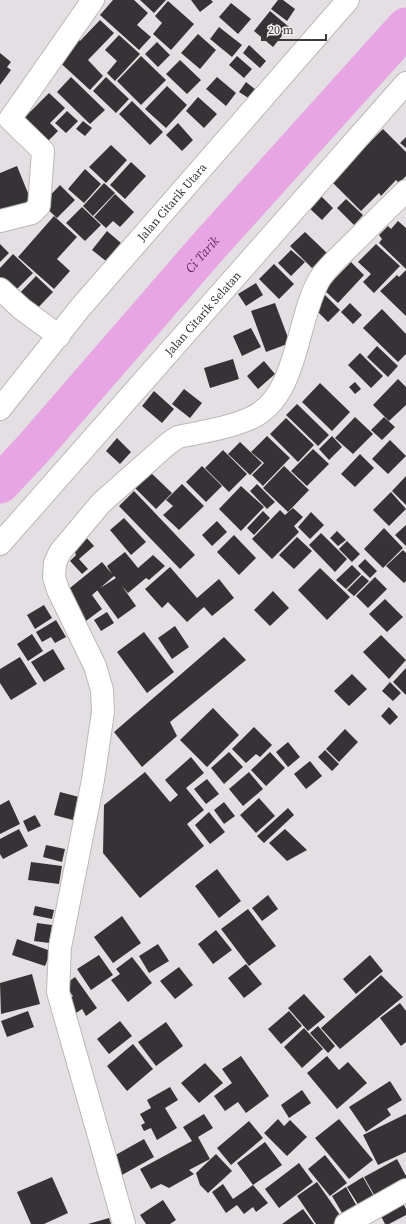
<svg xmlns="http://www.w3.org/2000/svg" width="406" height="1224" font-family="'Source Serif 4',serif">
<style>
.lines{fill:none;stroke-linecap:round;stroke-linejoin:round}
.river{stroke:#e7a6e3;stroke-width:39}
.building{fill:#363336}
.minor-casing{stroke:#bcb7bb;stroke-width:24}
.minor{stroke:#fff;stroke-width:22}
.labels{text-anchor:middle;stroke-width:4;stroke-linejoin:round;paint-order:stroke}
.street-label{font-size:12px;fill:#3c3a3b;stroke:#f1ecf0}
.water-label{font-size:13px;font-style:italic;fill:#6e246c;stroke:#f1ecf0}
</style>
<rect width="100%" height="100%" fill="#e4dfe3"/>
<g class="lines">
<path class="river" id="s1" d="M0,484L32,450L207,248L406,27"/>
</g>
<path class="building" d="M113,0H134L148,13L137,25L151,37L139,50L100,15Z
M140,0H166L154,13Z
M191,0H211L213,2L200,12Z
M278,0H283L295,9L287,21L271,9Z
M168,1L194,24L171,50L153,34L162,23L155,16Z
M231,3L251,19L238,34L219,17Z
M270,11L289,27L273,47L254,31Z
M100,20L114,33L88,60L103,76L90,90L55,58L76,37L80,41Z
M219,27L242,45L232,57L210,39Z
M198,34L216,50L200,69L181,53Z
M119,35L140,54L115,81L107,73L117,61L105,50Z
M157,42L170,55L158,67L145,54Z
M249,45L266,61L260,68L243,53Z
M0,53L11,62L7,67L11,70L0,85Z
M141,56L166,80L141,105L117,81Z
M237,56L252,69L244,78L229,65Z
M180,60L201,80L187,94L166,74Z
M71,77L105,110L90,124L57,92Z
M106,77L129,99L116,113L93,91Z
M217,77L236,93L226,106L206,89Z
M246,82L256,90L250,99L239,92Z
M167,86L187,105L166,128L145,109Z
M49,93L65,108L50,123L58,131L45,144L21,121Z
M198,97L217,114L204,128L186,111Z
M132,101L163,132L150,145L119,114Z
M67,111L78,121L66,133L55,123Z
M83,121L92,128L85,136L76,129Z
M178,123L193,140L182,151L166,135Z
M383,129L406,152V176L399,183L396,180L381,196L379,193L361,211L331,181Z
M406,137V148L400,143Z
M111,145L127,160L106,183L89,167Z
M131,162L146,176L125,199L110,185Z
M17,166L32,203L0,217V173Z
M85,169L101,184L84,203L68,189Z
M104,183L115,193L93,216L83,206Z
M60,185L75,200L57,218L42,204Z
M115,194L134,212L120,227L113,221L106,228L94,217Z
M319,194L333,208L322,220L307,206Z
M346,199L363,215L354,225L337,208Z
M82,207L101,225L85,241L66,223Z
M54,216L77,237L57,259L70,271L54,289L18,257Z
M398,221L406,228V269L379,243L382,239L379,235L388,226L391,229Z
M107,231L121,243L106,261L92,250Z
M305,232L327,253L312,268L290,246Z
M0,244L9,253L0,262Z
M376,244L400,266L374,293L363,282L371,274L358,262Z
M291,250L305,262L291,276L278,263Z
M13,254L33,273L12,294L0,283V268Z
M351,262L364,275L338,303L324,290Z
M274,264L294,284L279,299L259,279Z
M406,270V316L380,291L397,275L399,277Z
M36,276L53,292L32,314L15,298Z
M256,283L263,295L246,306L238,294Z
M322,292L340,310L328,322L310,304Z
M275,303L290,343L266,352L251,311Z
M350,303L362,315L353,324L341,312Z
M382,309L406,334V354L398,362L363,328Z
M251,328L261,347L242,356L233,336Z
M377,346L398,366L388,377L367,357Z
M360,353L383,376L371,388L348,365Z
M233,359L239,379L210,388L204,368Z
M264,361L275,374L258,389L247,376Z
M398,379L406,387V405L389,421L373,405Z
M355,382L361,389L355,394L349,387Z
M320,383L350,412L332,431L302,402Z
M184,389L202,403L190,418L172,404Z
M154,391L174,409L162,423L142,406Z
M297,404L329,435L318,446L286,415Z
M355,417L373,434L353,454L335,438Z
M384,417L395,427L382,440L371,430Z
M286,418L314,445L298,462L270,434Z
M267,436L290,458L263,486L252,475L264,463L251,452Z
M332,436L342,447L329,460L319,449Z
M117,438L131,452L120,464L106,451Z
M390,440L406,456L388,474L372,459Z
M240,442L262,463L250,475L228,454Z
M313,449L329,464L307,486L291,471Z
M223,450L247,474L229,492L205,468Z
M360,454L374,468L355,487L341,474Z
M202,466L222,486L206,502L186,482Z
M284,466L309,490L288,512L263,488Z
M149,471L172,493L156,509L133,486Z
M406,476V505L392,491Z
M182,484L204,506L179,530L163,515L173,506L166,500Z
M257,484L275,502L267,509L250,491Z
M241,486L264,507L241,531L219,509Z
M134,491L195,555L180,569L119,506Z
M391,492L406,509L389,526L373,510Z
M293,508L303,517L294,526L299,532L272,559L252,539L280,510L285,515Z
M263,511L270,518L254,535L247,528Z
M311,512L324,525L310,539L298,527Z
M124,518L146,542L131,555L110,530Z
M217,521L227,532L212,546L202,535Z
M406,525V546L395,535Z
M384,528L403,548L383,568L364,549Z
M337,531L346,540L338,546L330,538Z
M321,533L347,559L335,572L309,545Z
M234,535L256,558L239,575L217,552Z
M85,536L94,546L79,559L88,569L82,574L70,561L76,555L73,547Z
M297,537L312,551L294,569L279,555Z
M347,541L360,554L352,562L339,549Z
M403,550L406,553V581L404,583L386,566Z
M125,552L138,568L153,555L165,566L149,580L146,578L128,593L122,586L136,606L118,619L97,590L116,578L114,576L92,595L102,609L86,621L65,592L102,562L112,574L107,566Z
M365,559L377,571L370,578L358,566Z
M352,565L361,574L346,589L336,580Z
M170,567L197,598L219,579L234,598L212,616L204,607L187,622L168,602L162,608L145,589Z
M320,568L350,597L327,620L298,590Z
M362,575L369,581L354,596L347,590Z
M375,577L387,589L368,608L356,596Z
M273,591L289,608L270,626L254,610Z
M385,599L403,617L387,632L369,614Z
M44,605L52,618L35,629L27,615Z
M107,612L114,623L101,631L94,620Z
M56,620L66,637L55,643L51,637L42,642L36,632Z
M175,626L189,647L172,659L158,638Z
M144,632L174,672L147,693L117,652Z
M32,634L43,651L28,661L17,644Z
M381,635L406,660L389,679L363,652Z
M224,637L246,660L170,722L177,736L142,767L114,732Z
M53,649L65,669L44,682L31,662Z
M20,657L37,684L11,700L0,683V669Z
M406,668V695L393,682Z
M352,674L367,689L349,706L334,691Z
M390,682L401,693L393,701L382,691Z
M389,707L398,717L390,725L381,716Z
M213,708L239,735L207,767L180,740Z
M254,727L272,745L260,757L256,754L246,763L232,749Z
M345,729L358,742L339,762L326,749Z
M288,742L300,757L288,767L276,752Z
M325,750L339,764L332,771L318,757Z
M229,752L243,767L224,784L211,768Z
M270,752L285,768L266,786L251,770Z
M191,757L204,773L186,788L204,810L187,824L204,846L140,898L103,853L104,805L145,772L170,802L178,795L165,780Z
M310,761L322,776L306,789L294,774Z
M249,772L263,789L243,806L229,789Z
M207,779L219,794L206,804L194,789Z
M60,792L79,797L73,820L54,815Z
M259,798L275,816L256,833L240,815Z
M9,800L20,824L0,834V805Z
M224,802L235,816L224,824L214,810Z
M288,808L294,815L264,843L257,836Z
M209,812L225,832L210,844L195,825Z
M35,815L41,826L28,832L23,821Z
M19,829L28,846L3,859L0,854V839Z
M285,829L307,850L287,861L269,843Z
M46,845L65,849L62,862L43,857Z
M31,862L62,866L59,884L28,880Z
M217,869L241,901L219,918L195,886Z
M268,895L278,909L262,921L252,908Z
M35,906L54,910L52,919L33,915Z
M248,909L276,946L249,966L221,929Z
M122,916L141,943L113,963L94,937Z
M37,923L52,925L49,943L34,941Z
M216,930L232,950L213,964L198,944Z
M17,939L51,951L45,966L12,955Z
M158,944L169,961L149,973L139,956Z
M99,955L113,975L91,990L77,969Z
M370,955L383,971L356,994L343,979Z
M132,957L152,983L128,1002L111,980L120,974L116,969Z
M246,964L262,984L244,998L228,978Z
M179,967L193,985L175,999L160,981Z
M32,974L40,1004L1,1014L0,983Z
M381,975L403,997L340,1049L321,1028Z
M75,977L97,1008L86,1016L82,1009L76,1013L67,1001L73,996L64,985Z
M304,994L325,1017L308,1031L288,1008Z
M400,1003L406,1011V1042L401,1046L380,1018Z
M28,1011L34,1027L7,1037L1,1021Z
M289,1011L302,1026L281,1044L268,1029Z
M120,1021L132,1036L109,1054L97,1039Z
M166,1022L183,1046L156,1066L138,1042Z
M318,1026L335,1046L328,1053L310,1033Z
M304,1028L323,1049L302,1068L284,1047Z
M133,1044L153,1069L127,1091L107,1066Z
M241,1056L269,1096L246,1113L238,1102L225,1111L214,1096L232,1083L222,1069Z
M327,1056L339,1070L348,1062L367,1083L337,1109L307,1073Z
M205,1063L223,1083L199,1103L181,1083Z
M390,1081L402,1100L387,1109L391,1115L366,1132L349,1107Z
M170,1087L178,1100L165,1108L177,1128L157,1140L151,1128L144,1131L141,1125L145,1123L140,1114L151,1108L147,1100Z
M302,1090L311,1103L289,1118L281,1105Z
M204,1114L213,1128L198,1137L210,1159L189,1170L194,1174L169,1188L161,1184L151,1189L140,1169L192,1141L183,1127Z
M406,1114V1152L378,1165L363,1135Z
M278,1119L284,1126L290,1120L307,1137L287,1156L264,1133Z
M339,1119L373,1160L349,1179L315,1138Z
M249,1121L263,1138L231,1165L217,1148Z
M144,1139L154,1157L122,1175L112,1157Z
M265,1142L282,1165L253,1185L268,1203L256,1212L253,1207L244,1214L237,1205L226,1213L212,1192L223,1184L233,1199L253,1185L237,1163Z
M216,1154L232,1171L208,1193L200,1185L196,1173Z
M325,1155L347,1183L330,1196L308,1169Z
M397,1159L406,1176V1184L377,1200L364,1177Z
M299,1163L313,1182L279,1208L265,1189Z
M52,1177L68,1213L44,1224H31L17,1192Z
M363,1177L376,1200L361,1209L347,1187Z
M317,1182L342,1218L333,1224H316L297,1196Z
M346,1187L359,1210L345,1218L332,1196Z
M400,1198L406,1209V1215L389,1224H385L378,1210Z
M163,1200L176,1220L170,1224H146L140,1215Z
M303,1209L314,1224H282Z
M109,1218L111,1224H88Z"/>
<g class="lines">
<defs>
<g id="minor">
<path d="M0,221L32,213L39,206L43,151L10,119L93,0"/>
<path d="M0,289L22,309L59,336"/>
<path id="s2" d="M0,409L80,308L348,0"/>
<path id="s3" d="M0,544L406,83"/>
<path d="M124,1224L58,992L60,947L93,780L103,712L102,690L95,666L58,590L54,577L55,563L60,552L101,503L169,443L178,437C202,432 229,428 251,418C298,397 296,321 319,280C327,267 341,255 352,244C370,226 388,208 406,191"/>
<path d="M346,1224L406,1190"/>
</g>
</defs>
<use href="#minor" class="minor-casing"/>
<use href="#minor" class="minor"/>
</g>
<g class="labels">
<g class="street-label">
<text dy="4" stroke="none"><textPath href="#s2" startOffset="269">Jalan Citarik Utara</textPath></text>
<text dy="4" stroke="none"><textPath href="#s3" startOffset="307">Jalan Citarik Selatan</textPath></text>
</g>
<g class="water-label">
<text dy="5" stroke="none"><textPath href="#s1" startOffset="306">Ci Tarik</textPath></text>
</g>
</g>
<path d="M262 34v6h64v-6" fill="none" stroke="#3c3a3b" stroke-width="2"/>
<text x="268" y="34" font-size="12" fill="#3c3a3b" stroke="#f1ecf0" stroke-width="3" paint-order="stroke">20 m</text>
</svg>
